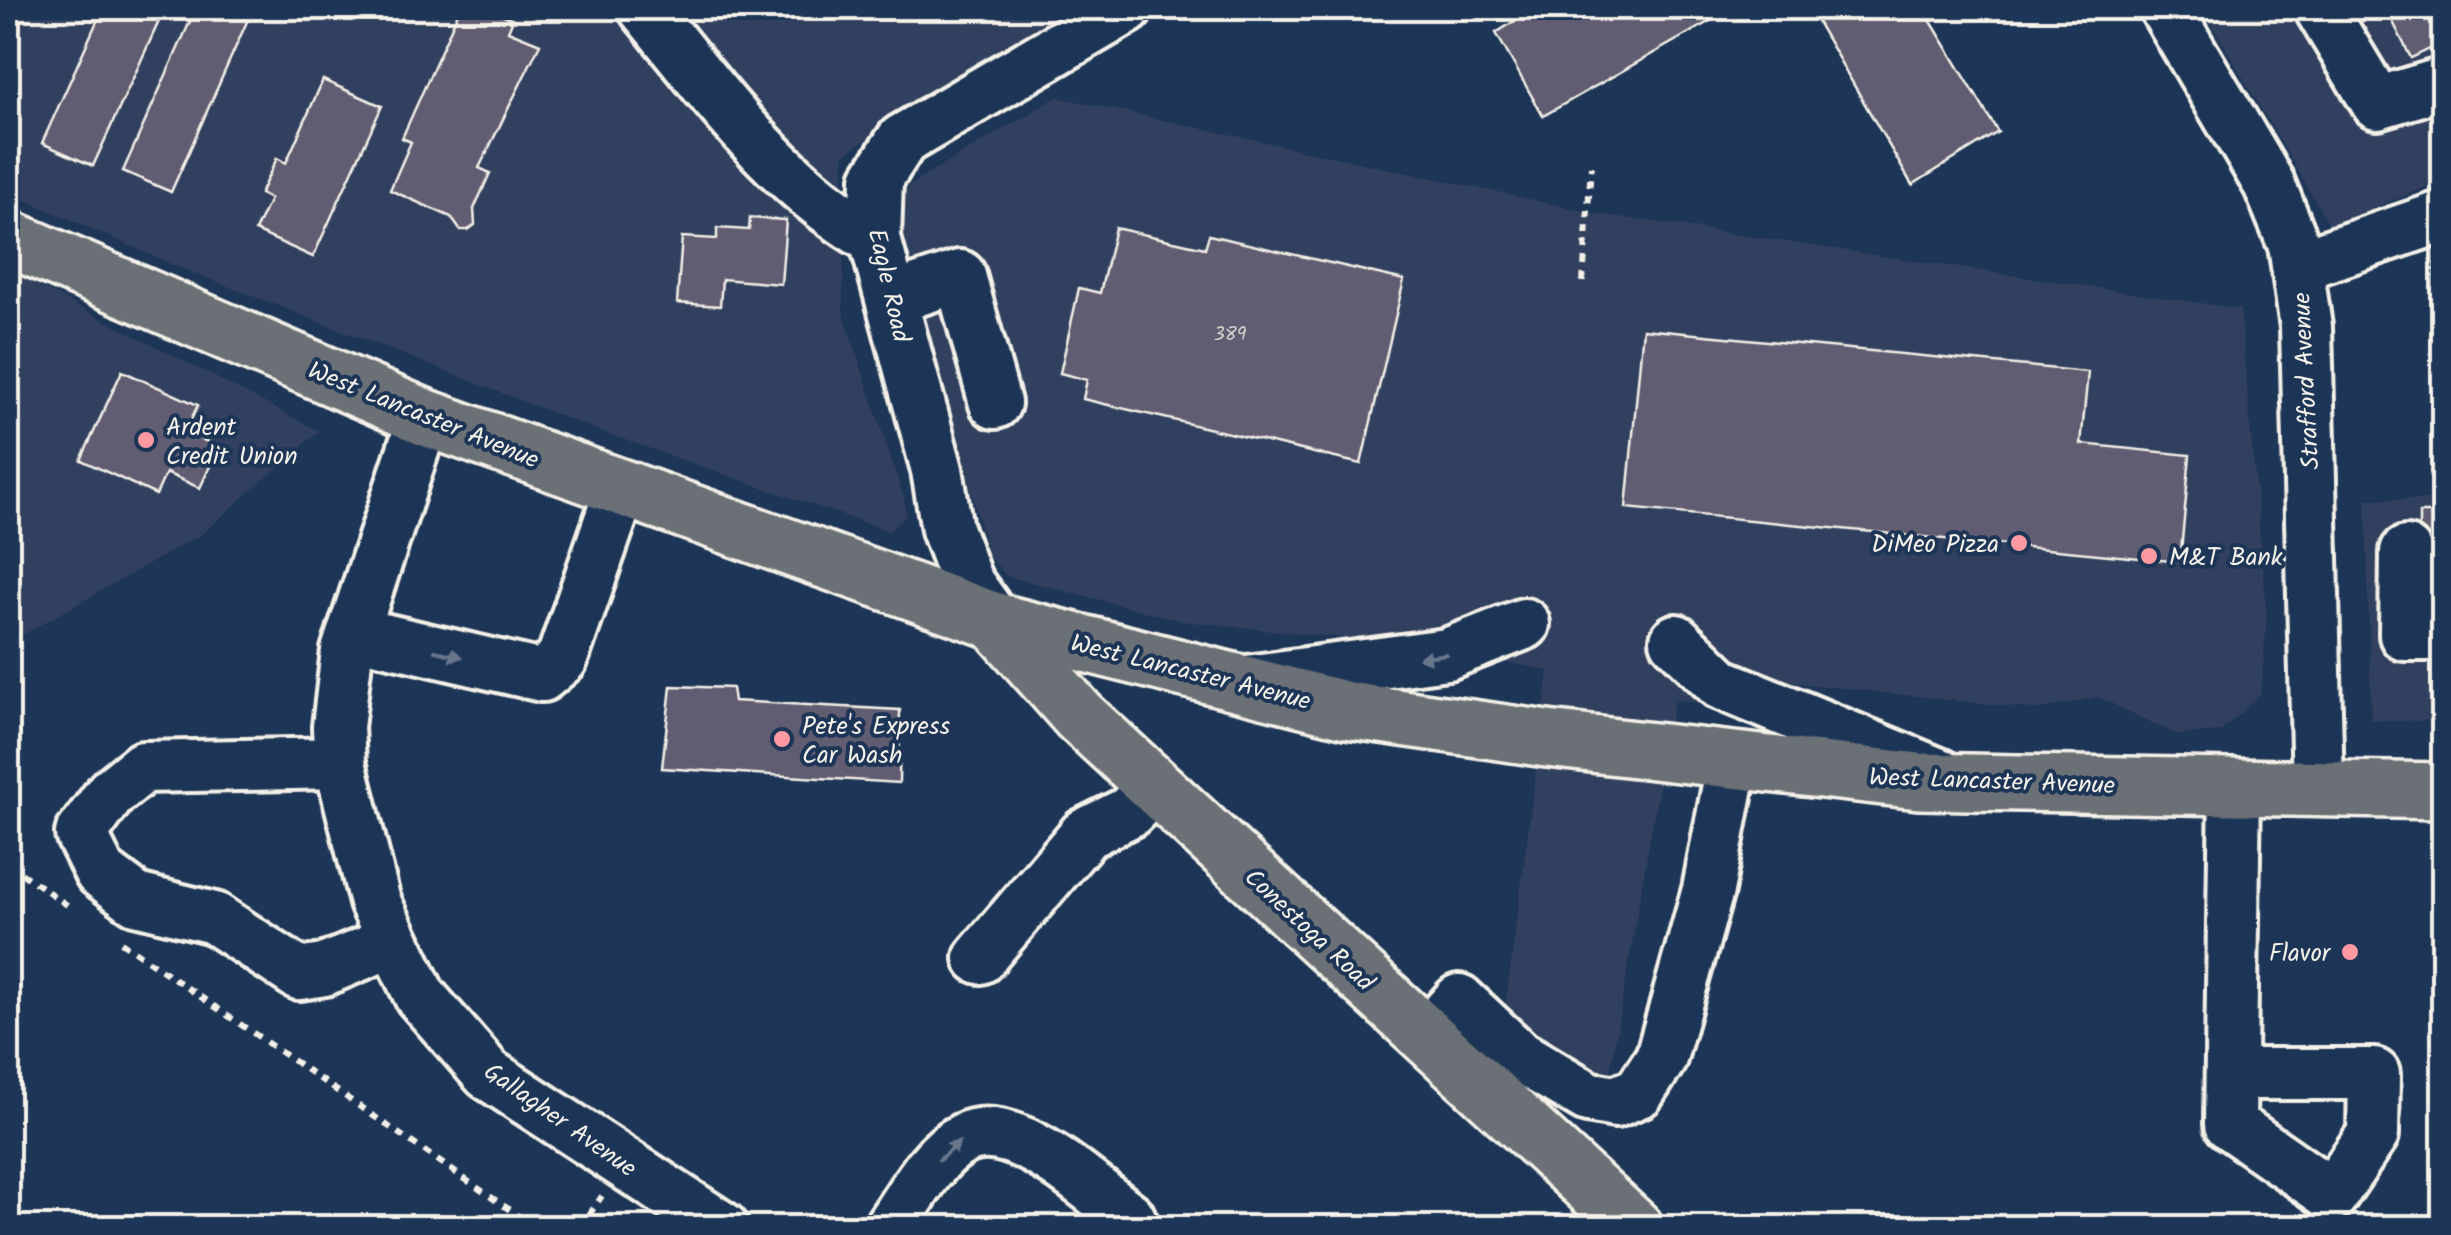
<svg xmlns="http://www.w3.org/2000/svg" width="2451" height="1235" font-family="Kalam,sans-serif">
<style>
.built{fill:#31415f}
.building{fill:#615c71;stroke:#f4f1e8;stroke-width:2.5}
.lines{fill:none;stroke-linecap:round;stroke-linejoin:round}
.minor-casing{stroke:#f4f1e8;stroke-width:58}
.major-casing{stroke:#f4f1e8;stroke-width:62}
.highway-casing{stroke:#f4f1e8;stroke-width:62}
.path{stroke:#f4f1e8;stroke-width:6;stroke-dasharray:8 8;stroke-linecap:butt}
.minor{stroke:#1d3557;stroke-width:50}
.major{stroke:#6a7074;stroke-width:55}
.highway{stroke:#6a7074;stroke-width:55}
.oneway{fill:#68778a}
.poi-dot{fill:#ff9aa2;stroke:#1d3557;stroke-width:4}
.labels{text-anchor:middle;stroke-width:8;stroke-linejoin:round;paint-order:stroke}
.number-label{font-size:20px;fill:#cfccca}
.street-label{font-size:25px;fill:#f4f1e8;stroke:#1d3557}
.poi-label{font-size:25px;fill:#f4f1e8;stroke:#1d3557;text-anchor:start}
</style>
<rect width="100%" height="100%" fill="#1d3557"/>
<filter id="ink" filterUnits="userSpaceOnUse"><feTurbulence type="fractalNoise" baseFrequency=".01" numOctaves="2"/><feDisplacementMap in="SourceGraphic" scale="20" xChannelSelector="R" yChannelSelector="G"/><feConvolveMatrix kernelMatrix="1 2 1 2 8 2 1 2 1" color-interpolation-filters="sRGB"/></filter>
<g filter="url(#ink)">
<path class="built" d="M8,8H1070L844,154L843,312L904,498L906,516L888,531L602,432L173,265L8,192Z
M2202,8H2443V180L2330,226Z
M1057,97L1598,214L2240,309L2267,616L2261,694L2220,732L2177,735L2098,697L2038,710L1762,679L1698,703L1674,700L1606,1094L1502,1031L1549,671L1439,648L1182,621L1007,576L989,557L899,224L908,186Z
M8,270L319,431L202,534L8,643Z
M2366,499L2443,500V721L2371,720Z"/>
<path class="building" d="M103,8H165L93,166L42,143Z
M196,8H253L171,192L123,171Z
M460,8H488L513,19L508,31L540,44L479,168L490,173L474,209L475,225L468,230H460L451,217L390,190L411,142L402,138Z
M1535,8H1724L1726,12L1543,116L1496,33Z
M1809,8H1923L1998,132L1912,185Z
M2386,8H2444V42L2411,58Z
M323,80L382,106L313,257L255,231L270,199L260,194L277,158L286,163Z
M750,218L786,220L781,284L722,279L720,306L677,303L682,237L717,239V228L749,230Z
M1115,228L1205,248L1209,235L1404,280L1361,464L1083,399L1087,380L1060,373L1079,288L1100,293Z
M2435,246H2444V451L2434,450Z
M1643,329L2088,372L2081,444L2190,455L2180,562L1626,508Z
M122,371L198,405L185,432L219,447L200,488L166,473L156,495L81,460Z
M2419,513H2444V568H2419Z
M671,686L732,688L734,701L900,710L899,783L662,768Z"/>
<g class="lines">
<defs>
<path id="minor" d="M644,8C713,92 778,185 875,239
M2165,8L2269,184L2294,245L2306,327L2318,788
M2320,8L2377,103L2444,83
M2297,266L2444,216
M891,299L960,276L995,403
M424,417L347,651L338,727L340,763L375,902L420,996L488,1074L723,1228
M2406,552L2405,635H2444
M995,621L967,582L947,529L937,470L875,239L877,179L902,140L1127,8
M353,632L542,676L562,659L621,489
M1676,640L1721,684L1939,774
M1247,681L1447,654L1524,624
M340,763L143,767L111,793L81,834L100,872L136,899L214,918L299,974L324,970L393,941
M980,958L1085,834L1129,812L1155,786
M1427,1036L1459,1000L1519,1056L1588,1097L1615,1102L1639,1092L1661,1058L1708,890L1733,760
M2231,1074H2374L2373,1134L2332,1195L2230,1124L2235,787
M889,1228C909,1200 931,1155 963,1139C1013,1113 1089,1188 1129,1217L1134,1228"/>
<path id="major" d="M995,621L1079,716L1635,1228"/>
<path id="highway" d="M8,238L424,417L995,621L1347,710L1547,739L1919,781L2444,791"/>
</defs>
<use href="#minor" class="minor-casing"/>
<use href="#major" class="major-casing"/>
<use href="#highway" class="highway-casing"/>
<path class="path" d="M1583,282L1591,166
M8,864L70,907
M121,942L536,1228
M580,1228L602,1196"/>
<use href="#minor" class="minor"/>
<use href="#major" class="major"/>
<use href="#highway" class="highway"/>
</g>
<defs><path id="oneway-solid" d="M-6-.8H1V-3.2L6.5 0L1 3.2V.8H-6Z" transform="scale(2.5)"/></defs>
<g class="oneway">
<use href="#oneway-solid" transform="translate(448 654) rotate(13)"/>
<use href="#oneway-solid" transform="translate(1433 656) rotate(171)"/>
<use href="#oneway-solid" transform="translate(949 1151) rotate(-43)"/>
</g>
</g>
<g class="poi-dot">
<circle cx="146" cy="440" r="10"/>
<circle cx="2019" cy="543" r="10"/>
<circle cx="2149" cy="556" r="10"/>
<circle cx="782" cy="739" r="10"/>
<circle cx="2350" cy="952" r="10"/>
</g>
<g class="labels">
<g class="number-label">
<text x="1230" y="340">389</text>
</g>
<g class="street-label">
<text transform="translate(890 285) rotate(77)" y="9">Eagle Road</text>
<text transform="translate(2305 381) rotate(-93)" y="9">Strafford Avenue</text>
<text transform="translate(424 414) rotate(22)" y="9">West Lancaster Avenue</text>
<text transform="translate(1191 671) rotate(14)" y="9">West Lancaster Avenue</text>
<text transform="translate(1992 780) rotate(2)" y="9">West Lancaster Avenue</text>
<text transform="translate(1310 929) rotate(43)" y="9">Conestoga Road</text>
<text transform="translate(561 1119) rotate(35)" y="9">Gallagher Avenue</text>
</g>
<g class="poi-label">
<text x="166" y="435">Ardent<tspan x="166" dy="29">Credit Union</tspan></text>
<text x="1999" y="552" text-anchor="end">DiMeo Pizza</text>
<text x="2169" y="565">M&amp;T Bank</text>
<text x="802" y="734">Pete's Express<tspan x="802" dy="29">Car Wash</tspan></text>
<text x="2330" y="961" text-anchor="end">Flavor</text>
</g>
</g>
<rect width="2451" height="1235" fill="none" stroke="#1d3557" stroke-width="40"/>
<rect x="20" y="20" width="2411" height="1195" fill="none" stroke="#f4f1e8" stroke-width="4" filter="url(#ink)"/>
</svg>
